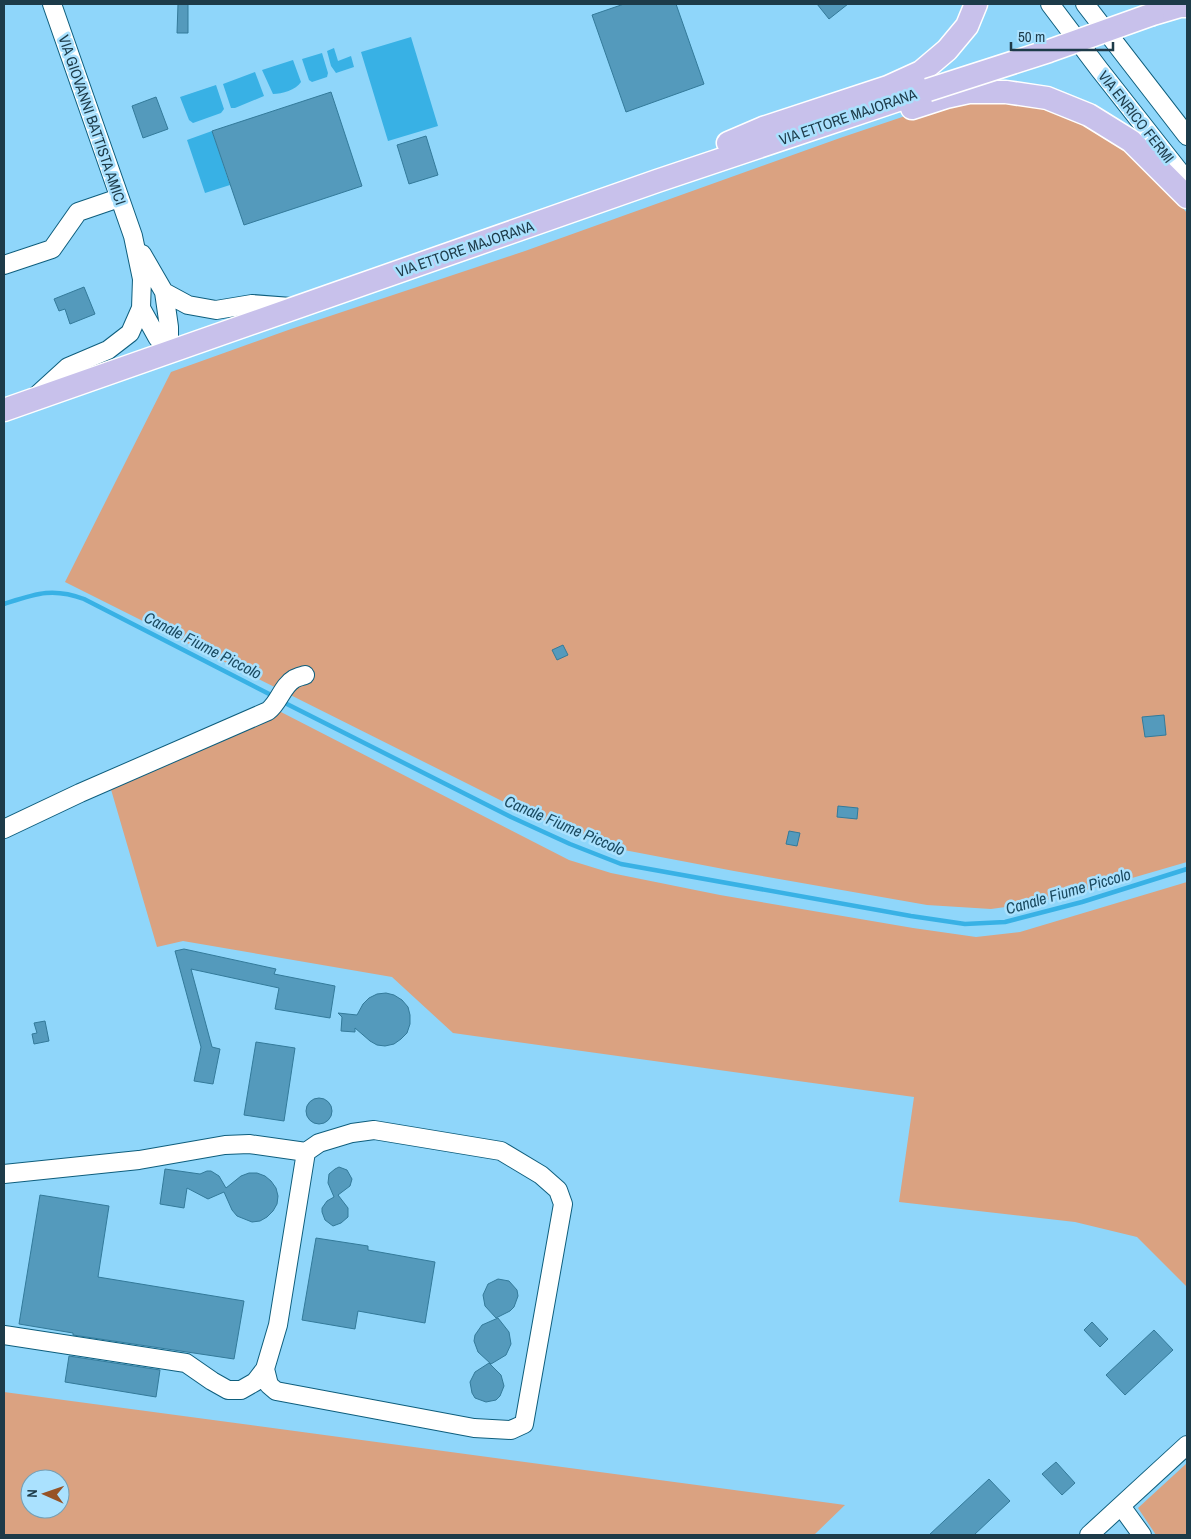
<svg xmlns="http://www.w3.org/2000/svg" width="1191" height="1539" font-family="'Archivo Narrow',sans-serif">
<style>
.green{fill:#daa281;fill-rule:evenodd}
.water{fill:#38b1e5}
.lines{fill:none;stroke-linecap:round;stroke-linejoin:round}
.stream{stroke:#38b1e5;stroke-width:4.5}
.building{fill:#549abc;stroke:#337a9a}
.minor-casing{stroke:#0e5e7d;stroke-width:20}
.major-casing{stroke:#fff;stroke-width:25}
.minor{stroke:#fff;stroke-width:18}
.major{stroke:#c8c1eb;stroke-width:22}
.major-bridge-casing{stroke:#fff;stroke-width:25;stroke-linecap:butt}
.major-bridge{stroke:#c8c1eb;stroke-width:22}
.labels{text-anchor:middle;stroke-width:5;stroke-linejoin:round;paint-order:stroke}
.street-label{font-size:15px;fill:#1d3b49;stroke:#aae1fe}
.water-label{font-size:16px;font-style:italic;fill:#1a4a60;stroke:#aae1fe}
</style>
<rect width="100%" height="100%" fill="#8fd6fa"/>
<path class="green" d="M1006,97L1091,122L1152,171L1187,213V862L1132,878L1035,903L991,909L927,905L734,871L624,850L532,816L65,582L171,372L291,329L525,251L840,138L926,109Z
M279,711L569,860L611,873L720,895L913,928L976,937L1020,932L1187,882V1287L1137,1237L1075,1222L899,1202L914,1097L453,1033L392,977L183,941L157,947L110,786Z
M4,1392L845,1505L814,1535H4ZM30,1479H60V1509H30Z
M1187,1463V1535H1156L1138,1508Z"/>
<path class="water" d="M411,37L438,126L388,141L361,52Z
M334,48L338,61L351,56L354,67L336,73L331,66L327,51Z
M322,53L328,73L327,77L312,82L309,80L302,59Z
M293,60L301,82C296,90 282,94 273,94L262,70Z
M255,72L264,96L235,108H231L223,84Z
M216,85L224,109L221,113L193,123L189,120L180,97Z
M212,131L230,185L205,193L187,140Z"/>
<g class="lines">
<path class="stream" d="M4,604C35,594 52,587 84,599L275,697
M281,701L511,817L570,844L621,864L911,916L965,924L1005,922L1082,902L1187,869"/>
</g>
<path class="building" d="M178,4H188V33H177Z
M624,4H676L704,84L626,112L592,15Z
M817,4H848L829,19Z
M331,92L362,186L244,225L212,131Z
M156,97L168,129L143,138L132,106Z
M426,136L438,175L409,184L397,145Z
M84,287L95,314L70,324L65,309L59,311L54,299Z
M563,645L568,655L557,660L552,650Z
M1164,715L1166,735L1145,737L1142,717Z
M838,806L858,808L857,819L837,817Z
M789,831L800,833L797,846L786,844Z
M184,949L276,969L274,974L335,986L330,1018L275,1009L279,988L191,969L212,1047L220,1049L213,1084L194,1081L201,1047L175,951Z
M386,993L394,995L402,1000L408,1007L410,1015V1024L407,1033L401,1039L394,1044L385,1046L377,1045L370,1041L355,1028V1032L341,1031L342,1017L338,1013L357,1015L363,1004L369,998L377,994Z
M45,1021L49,1041L34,1044L32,1034L37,1033L34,1023Z
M256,1042L295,1048L284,1121L244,1115Z
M306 1111a13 13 0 1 1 26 0a13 13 0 1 1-26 0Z
M339,1167L347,1170L352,1179L350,1186L338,1195L348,1208V1217L341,1223L333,1226L325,1220L322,1212V1208L327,1201L334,1197L328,1183L329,1174L335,1169Z
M165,1169L200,1174L207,1171H211L219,1176L226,1188L241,1176L249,1173H257L265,1176L271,1181L276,1188L278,1196L277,1204L273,1211L267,1217L260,1221L252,1222L237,1216L232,1210L224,1192L208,1199L187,1188L184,1208L160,1204Z
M40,1195L109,1206L98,1277L244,1301L234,1359L73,1335V1333L19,1324Z
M316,1238L368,1246V1250L435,1262L425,1323L358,1311L355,1329L302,1320Z
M498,1279L509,1281L517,1290L518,1296L514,1307L510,1311L496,1318L485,1306L483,1295L488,1284Z
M498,1318L509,1332L511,1344L506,1355L491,1364L478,1352L474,1341L475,1335L482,1325Z
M1092,1322L1108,1339L1100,1347L1084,1330Z
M1154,1330L1173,1350L1125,1395L1106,1375Z
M69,1356L160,1370L156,1397L65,1382Z
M489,1363L501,1375L504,1386L500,1396L496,1400L486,1402L475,1398L472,1393L470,1382L475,1372Z
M1056,1462L1075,1483L1062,1495L1042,1474Z
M989,1479L1010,1501L974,1535H929Z"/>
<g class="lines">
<defs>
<path id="minor" d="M1050,4L1099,69L1187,181
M1085,4L1187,136
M142,254L164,292L169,327V353
M4,265L52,249L78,212L119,198
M164,292L188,305L216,310L252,304L291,307
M141,308L157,337L169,353
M34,398L68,367L108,350L130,333L141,308L142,279L133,236L52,4
M4,829L80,793L268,711C279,703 282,686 294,679C297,677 302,676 305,675
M4,1174L139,1160L225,1145L249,1144L306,1152
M4,1335L186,1363L212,1381L228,1390H241L255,1382L265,1369L278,1325L306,1152L319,1143L352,1133L374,1130L501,1151L541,1175L558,1190L563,1204L524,1424L511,1430L474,1428L276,1391L269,1385L265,1369
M1121,1506L1142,1535
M1089,1535L1187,1445"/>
<path id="major" d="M1153,14L1180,6H1187
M912,108L946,97L969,92H1006L1047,98L1089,115L1131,141L1187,197
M728,143L763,128L888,87L921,72L947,50L967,26L976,4
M4,410L657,181L928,90"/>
</defs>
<use href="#minor" class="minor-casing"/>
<use href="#major" class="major-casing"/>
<use href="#minor" class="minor"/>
<use href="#major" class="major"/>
<defs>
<path id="major-bridge" d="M928,90L1049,51L1153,14"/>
</defs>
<use href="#major-bridge" class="major-bridge-casing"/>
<use href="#major-bridge" class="major-bridge"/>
</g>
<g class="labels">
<g class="street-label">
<text transform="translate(848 117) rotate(-19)" y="5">VIA ETTORE MAJORANA</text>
<text transform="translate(1136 117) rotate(52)" y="5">VIA ENRICO FERMI</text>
<text transform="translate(92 120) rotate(71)" y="5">VIA GIOVANNI BATTISTA AMICI</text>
<text transform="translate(465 249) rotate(-19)" y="5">VIA ETTORE MAJORANA</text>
</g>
<g class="water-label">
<text transform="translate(203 645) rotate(27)" y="6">Canale Fiume Piccolo</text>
<text transform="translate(565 825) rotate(23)" y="6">Canale Fiume Piccolo</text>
<text transform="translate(1068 891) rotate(-16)" y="6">Canale Fiume Piccolo</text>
</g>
</g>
<rect width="1191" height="1539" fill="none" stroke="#1d3b49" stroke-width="10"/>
<g transform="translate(45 1494) rotate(272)"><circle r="24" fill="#aae1fe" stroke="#729fb6"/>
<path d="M0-4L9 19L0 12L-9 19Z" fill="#975326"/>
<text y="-8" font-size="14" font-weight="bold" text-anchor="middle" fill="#1d3b49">N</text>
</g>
<path d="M1011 42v8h102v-8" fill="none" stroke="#1d3b49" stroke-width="2.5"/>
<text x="1018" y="42" font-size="15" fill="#1d3b49" stroke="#aae1fe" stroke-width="4" paint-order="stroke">50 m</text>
</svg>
